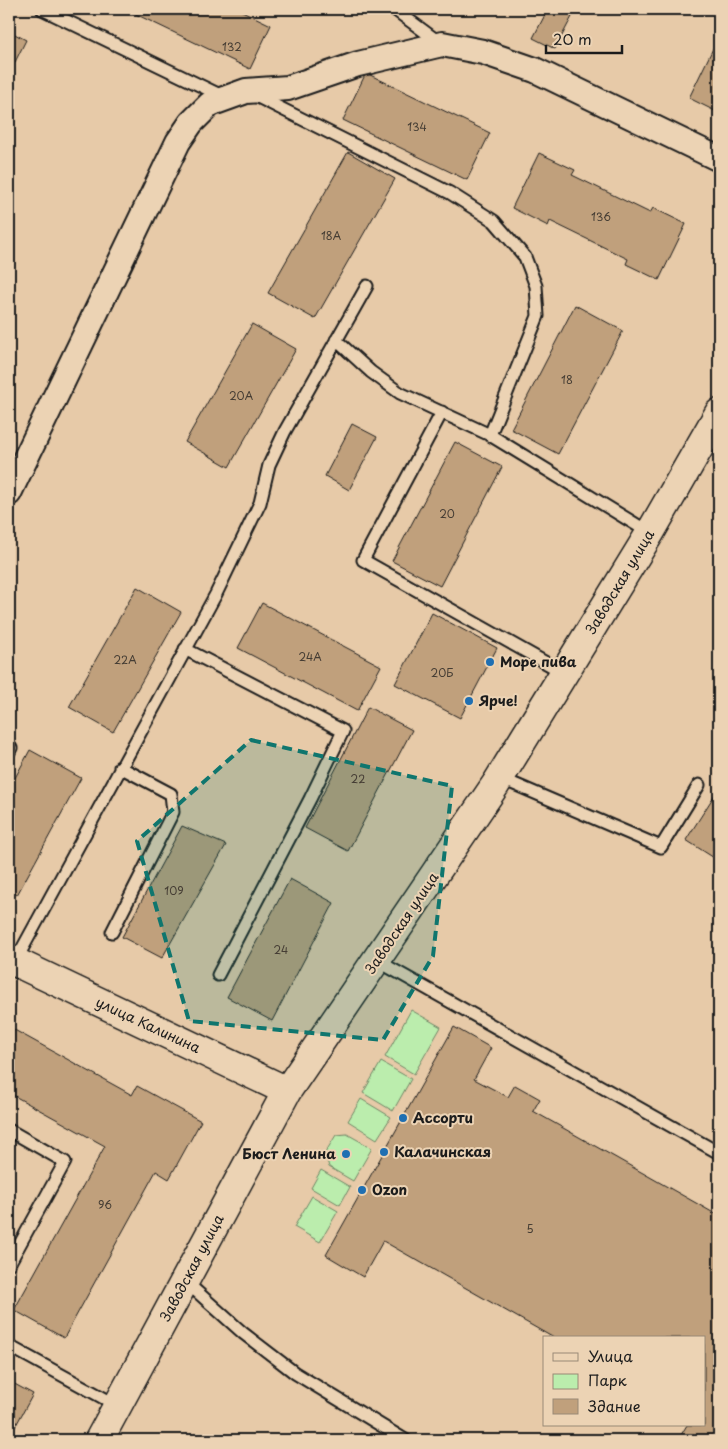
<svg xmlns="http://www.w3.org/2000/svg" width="728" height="1449" font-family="'Playpen Sans',sans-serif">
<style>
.green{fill:#bbedad;stroke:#6c8464}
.building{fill:#c0a07c;stroke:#1c1c1c}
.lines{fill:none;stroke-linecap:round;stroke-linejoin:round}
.lane-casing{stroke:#1c1c1c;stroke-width:15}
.street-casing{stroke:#1c1c1c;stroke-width:28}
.secondary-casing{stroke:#1c1c1c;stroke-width:31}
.lane{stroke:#ecd3b4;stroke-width:11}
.street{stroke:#ecd3b4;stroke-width:24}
.secondary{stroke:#ecd3b4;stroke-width:28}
.marked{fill:#0f766e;fill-opacity:0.2;stroke:#0f766e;stroke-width:4;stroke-dasharray:10 6;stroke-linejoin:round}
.poi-dot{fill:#1f6fb2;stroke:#ecd3b4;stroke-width:2}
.labels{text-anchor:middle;stroke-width:4;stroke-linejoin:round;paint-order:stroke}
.number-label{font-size:11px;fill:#453d34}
.street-label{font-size:14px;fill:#1c1c1c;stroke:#ecd3b4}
.poi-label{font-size:14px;font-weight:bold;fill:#1c1c1c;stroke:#ecd3b4;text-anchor:start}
</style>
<rect width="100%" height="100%" fill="#e7caa8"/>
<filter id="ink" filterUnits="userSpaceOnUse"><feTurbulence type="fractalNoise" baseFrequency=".02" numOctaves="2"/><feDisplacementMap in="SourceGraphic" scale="10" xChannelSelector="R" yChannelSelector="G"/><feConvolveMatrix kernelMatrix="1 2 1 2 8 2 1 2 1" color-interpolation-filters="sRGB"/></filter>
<g filter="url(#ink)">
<path class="green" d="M411,1010L441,1027L414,1074L385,1057Z
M381,1062L411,1079L393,1111L363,1093Z
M361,1099L391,1117L377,1139L348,1121Z
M347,1134L372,1148L353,1181L329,1167L325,1153L336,1135Z
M321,1170L350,1187L340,1205L311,1188Z
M312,1196L338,1211L320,1242L294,1227Z"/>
<path class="building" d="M125,9H238L271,25L250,69Z
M548,9H576L555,49L533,38Z
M9,31L26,40L9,74Z
M719,36V113L689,98Z
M366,73L490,133L467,180L343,120Z
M348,152L395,179L315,319L268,293Z
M539,153L575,170L572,175L650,213L653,208L686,224L659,280L626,264L628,259L550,221L548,226L512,208Z
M575,305L623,331L558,454L511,429Z
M252,324L296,349L229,467L185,442Z
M352,424L377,437L349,490L325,476Z
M455,442L502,467L440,586L392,561Z
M137,587L181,612L113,732L69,707Z
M262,603L381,666L357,711L238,648Z
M432,613L497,648L460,718L395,684Z
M368,707L412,730L348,851L305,828Z
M30,750L81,778L17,895L9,890V789Z
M719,788V861L686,840Z
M182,826L226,845L162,958L122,937Z
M290,879L334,903L272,1021L227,997Z
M9,1027L132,1095L137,1086L201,1121L169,1179L156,1171L64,1338L14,1310L105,1146L9,1093Z
M454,1027L491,1048L474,1079L508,1097L515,1085L540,1099L533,1111L719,1216V1440H678L687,1425H704V1338H554L383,1241L363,1277L326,1255Z
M9,1381L33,1394L9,1438Z"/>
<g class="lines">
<defs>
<path id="lane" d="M42,9L224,97
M394,9L440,43
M254,95L450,193L494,221L525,257L536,286L538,316L490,435
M336,340L371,372L400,393L490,435L650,533
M442,412L363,560L564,673
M185,649L343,731L310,799L218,975
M9,752L11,748
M500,778L661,847L699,785
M112,932L173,812L171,794L120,767
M376,960L719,1153
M15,962L216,594L260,503L269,465L285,431L367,286
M9,1130L65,1162L9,1264
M185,1281L243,1333L295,1373L405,1440
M9,1346L118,1406"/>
<path id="street" d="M9,493L178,142L191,123L210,104L246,91L288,88L358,64L442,44L483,52L535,70L719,159"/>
<path id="secondary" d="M9,959L287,1091
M99,1440L287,1091L496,784L650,533L719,413"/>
</defs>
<use href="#lane" class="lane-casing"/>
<use href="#street" class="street-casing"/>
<use href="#secondary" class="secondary-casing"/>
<use href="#lane" class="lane"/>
<use href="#street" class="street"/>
<use href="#secondary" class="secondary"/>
</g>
</g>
<path class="marked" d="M251,740L452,786L433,956L383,1040L189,1021L137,841Z"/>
<g class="poi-dot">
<circle cx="490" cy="662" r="5"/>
<circle cx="469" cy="701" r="5"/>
<circle cx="403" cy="1118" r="5"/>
<circle cx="384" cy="1152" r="5"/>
<circle cx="346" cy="1154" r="5"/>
<circle cx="362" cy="1190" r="5"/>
</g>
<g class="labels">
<g class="number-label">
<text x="232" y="51">132</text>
<text x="417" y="131">134</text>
<text x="601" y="221">136</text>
<text x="331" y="240">18А</text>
<text x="567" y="384">18</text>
<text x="241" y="400">20А</text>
<text x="447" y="518">20</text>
<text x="310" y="661">24А</text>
<text x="125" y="664">22А</text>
<text x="442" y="677">20Б</text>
<text x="358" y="783">22</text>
<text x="174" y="895">109</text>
<text x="281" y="954">24</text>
<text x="105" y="1209">96</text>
<text x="530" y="1233">5</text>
</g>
<g class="street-label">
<text transform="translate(620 582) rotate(-59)" y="5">Заводская улица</text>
<text transform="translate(402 923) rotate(-56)" y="5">Заводская улица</text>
<text transform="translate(148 1025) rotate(25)" y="5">улица Калинина</text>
<text transform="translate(192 1268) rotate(-62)" y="5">Заводская улица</text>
</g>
<g class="poi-label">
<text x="500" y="667">Море пива</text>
<text x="479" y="706">Ярче!</text>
<text x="413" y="1123">Ассорти</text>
<text x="394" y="1157">Калачинская</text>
<text x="336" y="1159" text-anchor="end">Бюст Ленина</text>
<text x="372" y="1195">Ozon</text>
</g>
</g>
<rect width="728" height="1449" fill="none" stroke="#ecd3b4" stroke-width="30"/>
<rect x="15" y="15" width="698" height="1419" fill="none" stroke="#1c1c1c" stroke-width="2" filter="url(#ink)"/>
<rect x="543" y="1336" width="162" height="90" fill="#ecd3b4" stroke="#998a77"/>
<rect x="553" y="1353" width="25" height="8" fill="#ecd3b4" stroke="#998a77"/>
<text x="588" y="1362" font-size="15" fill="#1c1c1c">Улица</text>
<rect x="553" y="1374" width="25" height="15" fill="#bbedad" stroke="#998a77"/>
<text x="588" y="1386" font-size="15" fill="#1c1c1c">Парк</text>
<rect x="553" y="1399" width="25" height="15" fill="#c0a07c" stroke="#998a77"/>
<text x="588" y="1412" font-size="15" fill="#1c1c1c">Здание</text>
<path d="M546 45v8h76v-8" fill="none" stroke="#1c1c1c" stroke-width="2.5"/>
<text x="553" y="45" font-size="15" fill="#1c1c1c" stroke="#ecd3b4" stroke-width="4" paint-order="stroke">20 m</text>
</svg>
